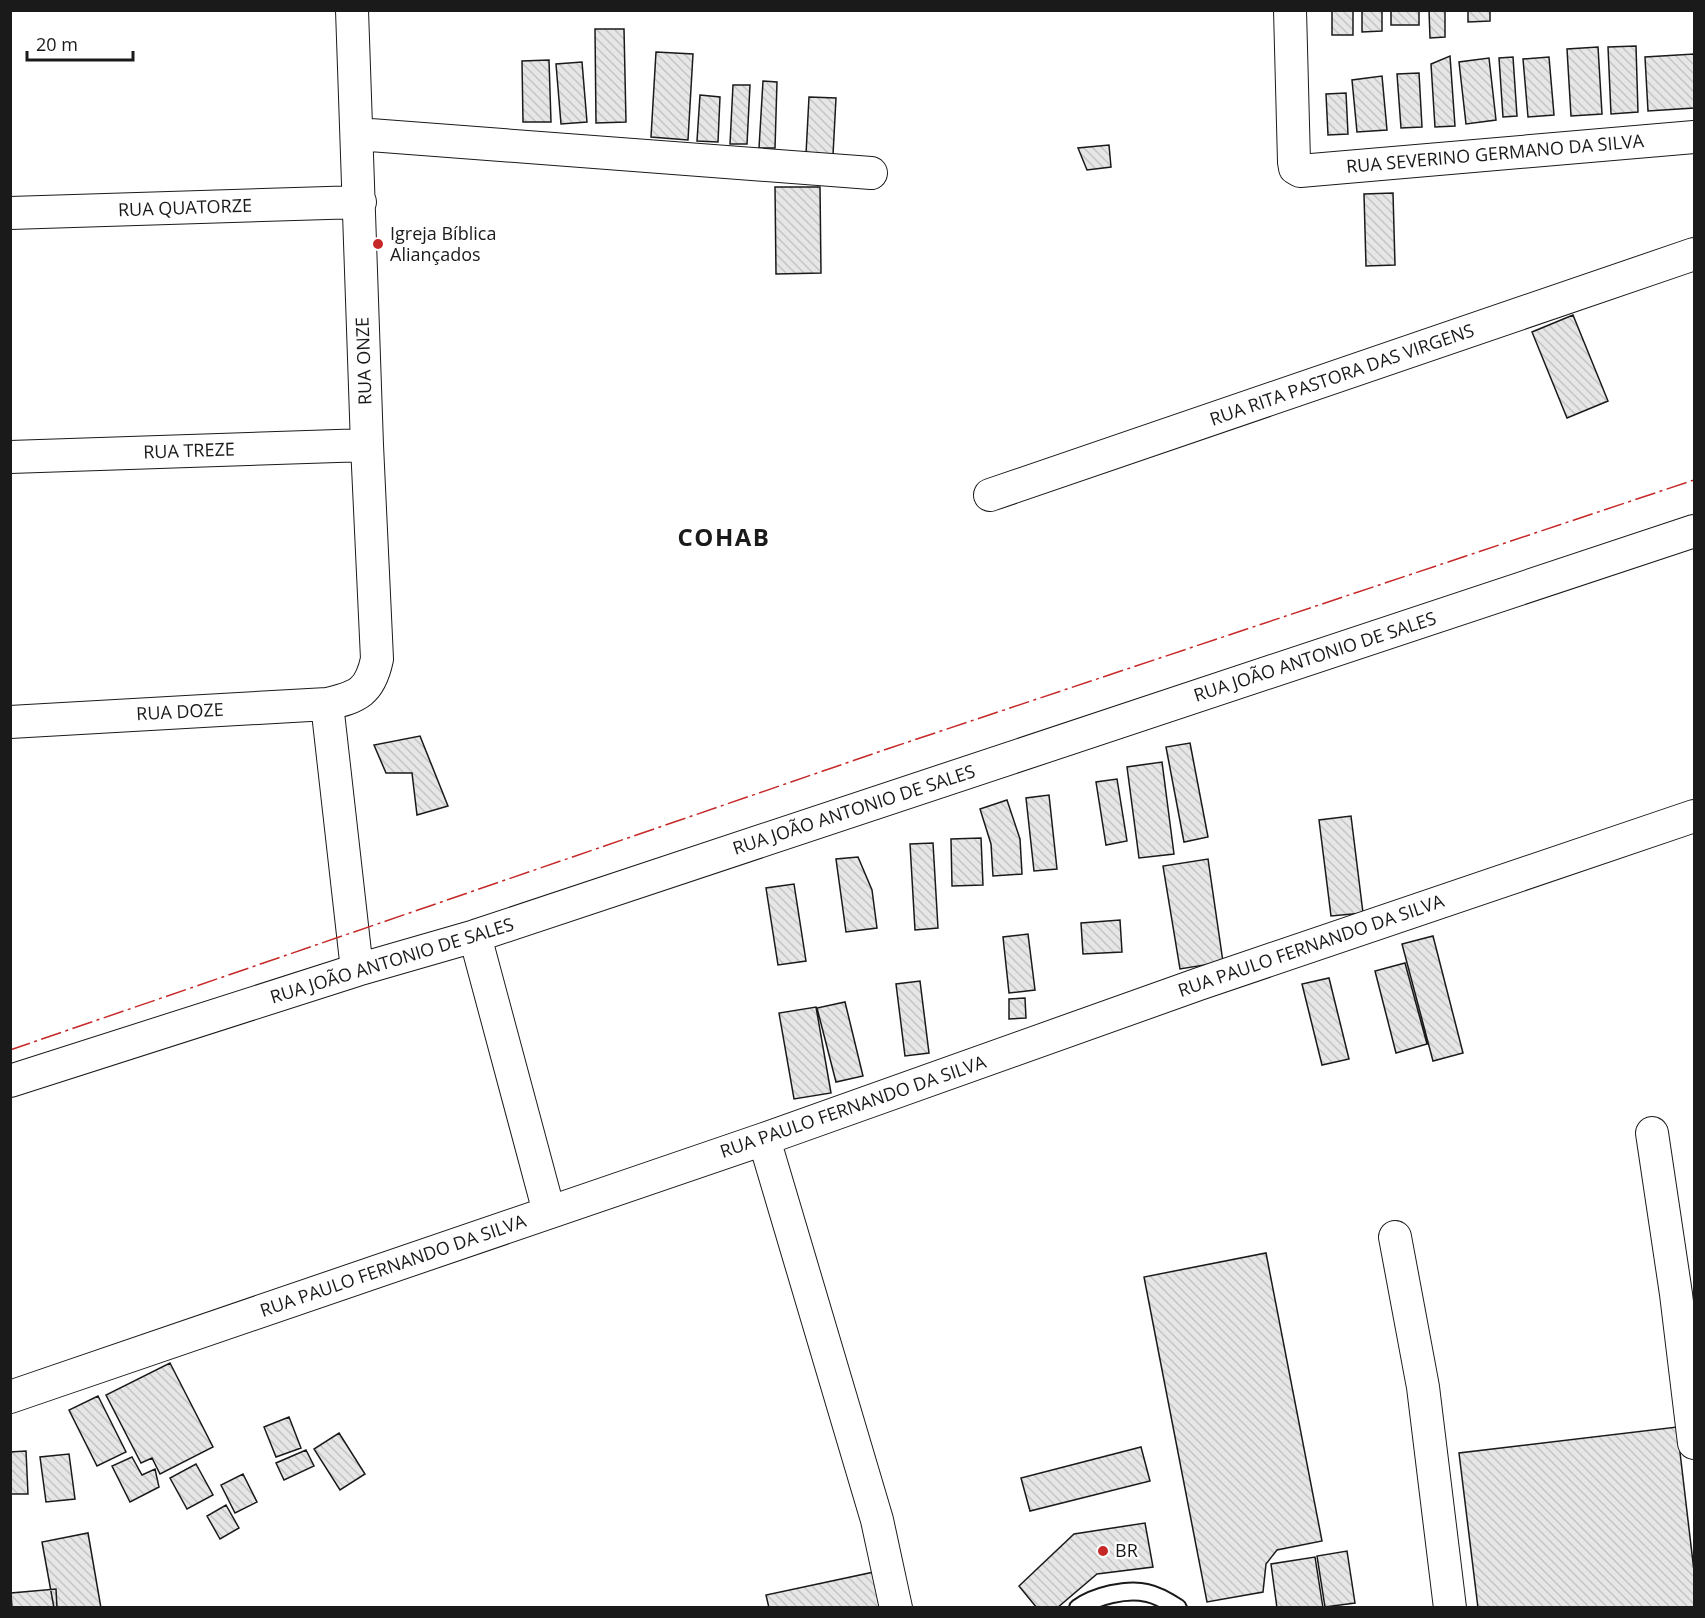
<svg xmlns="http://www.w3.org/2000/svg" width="1705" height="1618" font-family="'Open Sans',sans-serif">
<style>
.building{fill:url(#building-back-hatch);stroke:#1a1a1a;stroke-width:1.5}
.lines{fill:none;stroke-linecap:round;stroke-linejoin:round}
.lane-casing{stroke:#1a1a1a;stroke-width:20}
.street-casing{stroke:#1a1a1a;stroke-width:34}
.lane{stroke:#fff;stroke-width:16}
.street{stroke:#fff;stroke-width:32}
.power{stroke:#c62828;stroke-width:1.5;stroke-dasharray:21 4.5 3 4.5;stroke-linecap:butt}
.poi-dot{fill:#c62828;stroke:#fff;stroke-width:2}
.labels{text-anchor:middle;stroke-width:4.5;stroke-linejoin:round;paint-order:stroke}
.street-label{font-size:18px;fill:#1a1a1a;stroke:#fff}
.poi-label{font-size:18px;fill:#1a1a1a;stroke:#fff;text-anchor:start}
.district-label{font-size:24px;font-weight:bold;letter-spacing:1.5px;fill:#1a1a1a;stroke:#fff}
</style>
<defs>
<pattern id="building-back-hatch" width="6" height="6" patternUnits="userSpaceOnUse" patternTransform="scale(1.5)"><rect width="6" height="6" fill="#e6e6e6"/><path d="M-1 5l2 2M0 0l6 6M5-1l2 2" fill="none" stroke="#c5c5c5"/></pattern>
</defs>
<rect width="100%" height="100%" fill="#fff"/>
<path class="building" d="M1332,10H1353V35H1332Z
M1362,10H1382V31L1362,32Z
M1391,10H1419V25H1391Z
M1429,10H1445V37L1430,38Z
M1468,10H1490V21L1468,22Z
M595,29H624L626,122L596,123Z
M1636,46L1638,112L1611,114L1608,47Z
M1598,47L1602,114L1571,116L1567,49Z
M656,52L693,54L688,140L651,137Z
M1694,54V108L1648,111L1645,57Z
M1450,56L1455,126L1435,127L1431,64Z
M1513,57L1517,116L1503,117L1499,58Z
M1549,57L1554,115L1528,117L1523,59Z
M1489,58L1496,120L1466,124L1459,62Z
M549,60L551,122H523L522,61Z
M582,62L587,122L561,124L556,64Z
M1419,73L1422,127L1401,128L1397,74Z
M1382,76L1387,130L1357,132L1352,80Z
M763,81L777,82L775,148H759Z
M733,85H750L747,144H730Z
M1346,93L1348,134L1328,135L1326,94Z
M700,95L720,97L718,142L697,141Z
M809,97L836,98L833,155L806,154Z
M1109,145L1111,167L1087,170L1078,148Z
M775,187H820L821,273L776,274Z
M1393,193L1395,265L1366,266L1364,194Z
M1573,315L1608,401L1567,418L1532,332Z
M420,736L448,806L417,815L412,773H386L374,745Z
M1190,743L1208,837L1184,842L1166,747Z
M1162,762L1174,854L1139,858L1127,767Z
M1117,779L1127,841L1106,845L1096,782Z
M1049,795L1057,869L1034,871L1026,798Z
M1007,800L1020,839L1022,874L993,876L991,844L980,809Z
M1351,816L1363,913L1331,916L1319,820Z
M981,838L983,885L952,886L951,839Z
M933,843L938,928L915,930L910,844Z
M858,857L872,890L877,928L846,932L836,859Z
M1208,859L1223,962L1180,969L1163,866Z
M794,884L806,961L778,965L766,888Z
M1120,920L1122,952L1083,954L1081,923Z
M1028,934L1035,990L1009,993L1003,937Z
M1433,936L1463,1053L1433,1061L1402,944Z
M1405,963L1427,1044L1396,1053L1375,971Z
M1329,978L1349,1059L1322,1065L1302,984Z
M920,981L929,1053L905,1056L896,984Z
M1025,998L1026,1018L1009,1019V999Z
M845,1002L863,1076L836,1082L817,1008Z
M816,1007L831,1093L794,1099L779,1013Z
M1266,1253L1322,1541L1277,1550L1266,1564L1263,1592L1207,1602L1144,1277Z
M170,1363L213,1447L160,1474L152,1458L141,1463L106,1395Z
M98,1396L126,1452L97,1466L69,1410Z
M289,1417L301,1448L276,1457L264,1427Z
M1677,1427L1694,1571V1608H1478L1459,1453Z
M339,1433L365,1474L340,1490L314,1449Z
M1141,1447L1150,1481L1030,1511L1021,1478Z
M306,1450L314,1466L284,1480L276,1463Z
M26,1451L28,1494H10V1452Z
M69,1454L75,1499L46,1502L40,1457Z
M132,1457L142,1475L155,1469L159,1487L130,1502L112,1466Z
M196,1464L213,1495L187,1509L170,1478Z
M243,1474L257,1502L235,1513L221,1485Z
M226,1505L239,1528L220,1539L207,1516Z
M1145,1523L1153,1567L1097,1574L1057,1608H1037L1019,1586L1074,1534Z
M88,1533L101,1608H54L42,1542Z
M1347,1551L1355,1603L1325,1607L1317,1556Z
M1315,1557L1323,1608H1277L1271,1564Z
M874,1572L882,1608H769L766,1595Z
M56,1589L57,1608H12L11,1593Z"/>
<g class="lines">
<defs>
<path id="lane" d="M1078,1608C1095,1596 1127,1588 1147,1593C1157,1595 1169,1602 1178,1608"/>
<path id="street" d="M1290,10L1294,162L1295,168L1300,171L1694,137
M357,134L871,173
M10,213L360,202
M10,457L367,445
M990,495L1694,254
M327,704L357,970
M10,722L327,704C358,697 370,692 377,659L367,445L352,10
M475,936L549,1212
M10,1081L357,970L475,936L1694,531
M1652,1133L1676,1294L1694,1443
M764,1139L877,1520L896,1608
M1395,1237L1423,1387L1450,1608
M10,1397L764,1139L1199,984L1694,816"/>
</defs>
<use href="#lane" class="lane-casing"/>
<use href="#street" class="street-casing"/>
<use href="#lane" class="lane"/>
<use href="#street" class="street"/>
<path class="power" d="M10,1050L890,748L1694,480"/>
</g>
<g class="poi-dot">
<circle cx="378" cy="244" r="6"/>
<circle cx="1103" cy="1551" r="6"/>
</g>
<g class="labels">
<g class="street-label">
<text transform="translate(1495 154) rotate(-5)" y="6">RUA SEVERINO GERMANO DA SILVA</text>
<text transform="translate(185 208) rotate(-2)" y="6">RUA QUATORZE</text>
<text transform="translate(364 361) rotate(-92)" y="6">RUA ONZE</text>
<text transform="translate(1342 375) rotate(-19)" y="6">RUA RITA PASTORA DAS VIRGENS</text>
<text transform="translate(189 451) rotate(-2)" y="6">RUA TREZE</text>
<text transform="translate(1315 657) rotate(-18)" y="6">RUA JOÃO ANTONIO DE SALES</text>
<text transform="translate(180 712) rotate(-3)" y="6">RUA DOZE</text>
<text transform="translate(854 810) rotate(-18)" y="6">RUA JOÃO ANTONIO DE SALES</text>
<text transform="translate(1311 946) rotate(-19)" y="6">RUA PAULO FERNANDO DA SILVA</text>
<text transform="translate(392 961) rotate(-17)" y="6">RUA JOÃO ANTONIO DE SALES</text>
<text transform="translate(853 1107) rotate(-19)" y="6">RUA PAULO FERNANDO DA SILVA</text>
<text transform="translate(393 1266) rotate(-19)" y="6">RUA PAULO FERNANDO DA SILVA</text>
</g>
<g class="poi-label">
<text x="390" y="240">Igreja Bíblica<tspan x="390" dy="21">Aliançados</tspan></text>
<text x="1115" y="1557">BR</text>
</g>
<g class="district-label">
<text x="724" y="546">COHAB</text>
</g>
</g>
<rect width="1705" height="1618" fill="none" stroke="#1a1a1a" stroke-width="24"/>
<path d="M27 51v9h106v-9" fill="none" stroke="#1a1a1a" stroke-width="3"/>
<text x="36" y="51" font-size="18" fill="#1a1a1a" stroke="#ffffff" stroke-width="4.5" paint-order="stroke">20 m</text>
</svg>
